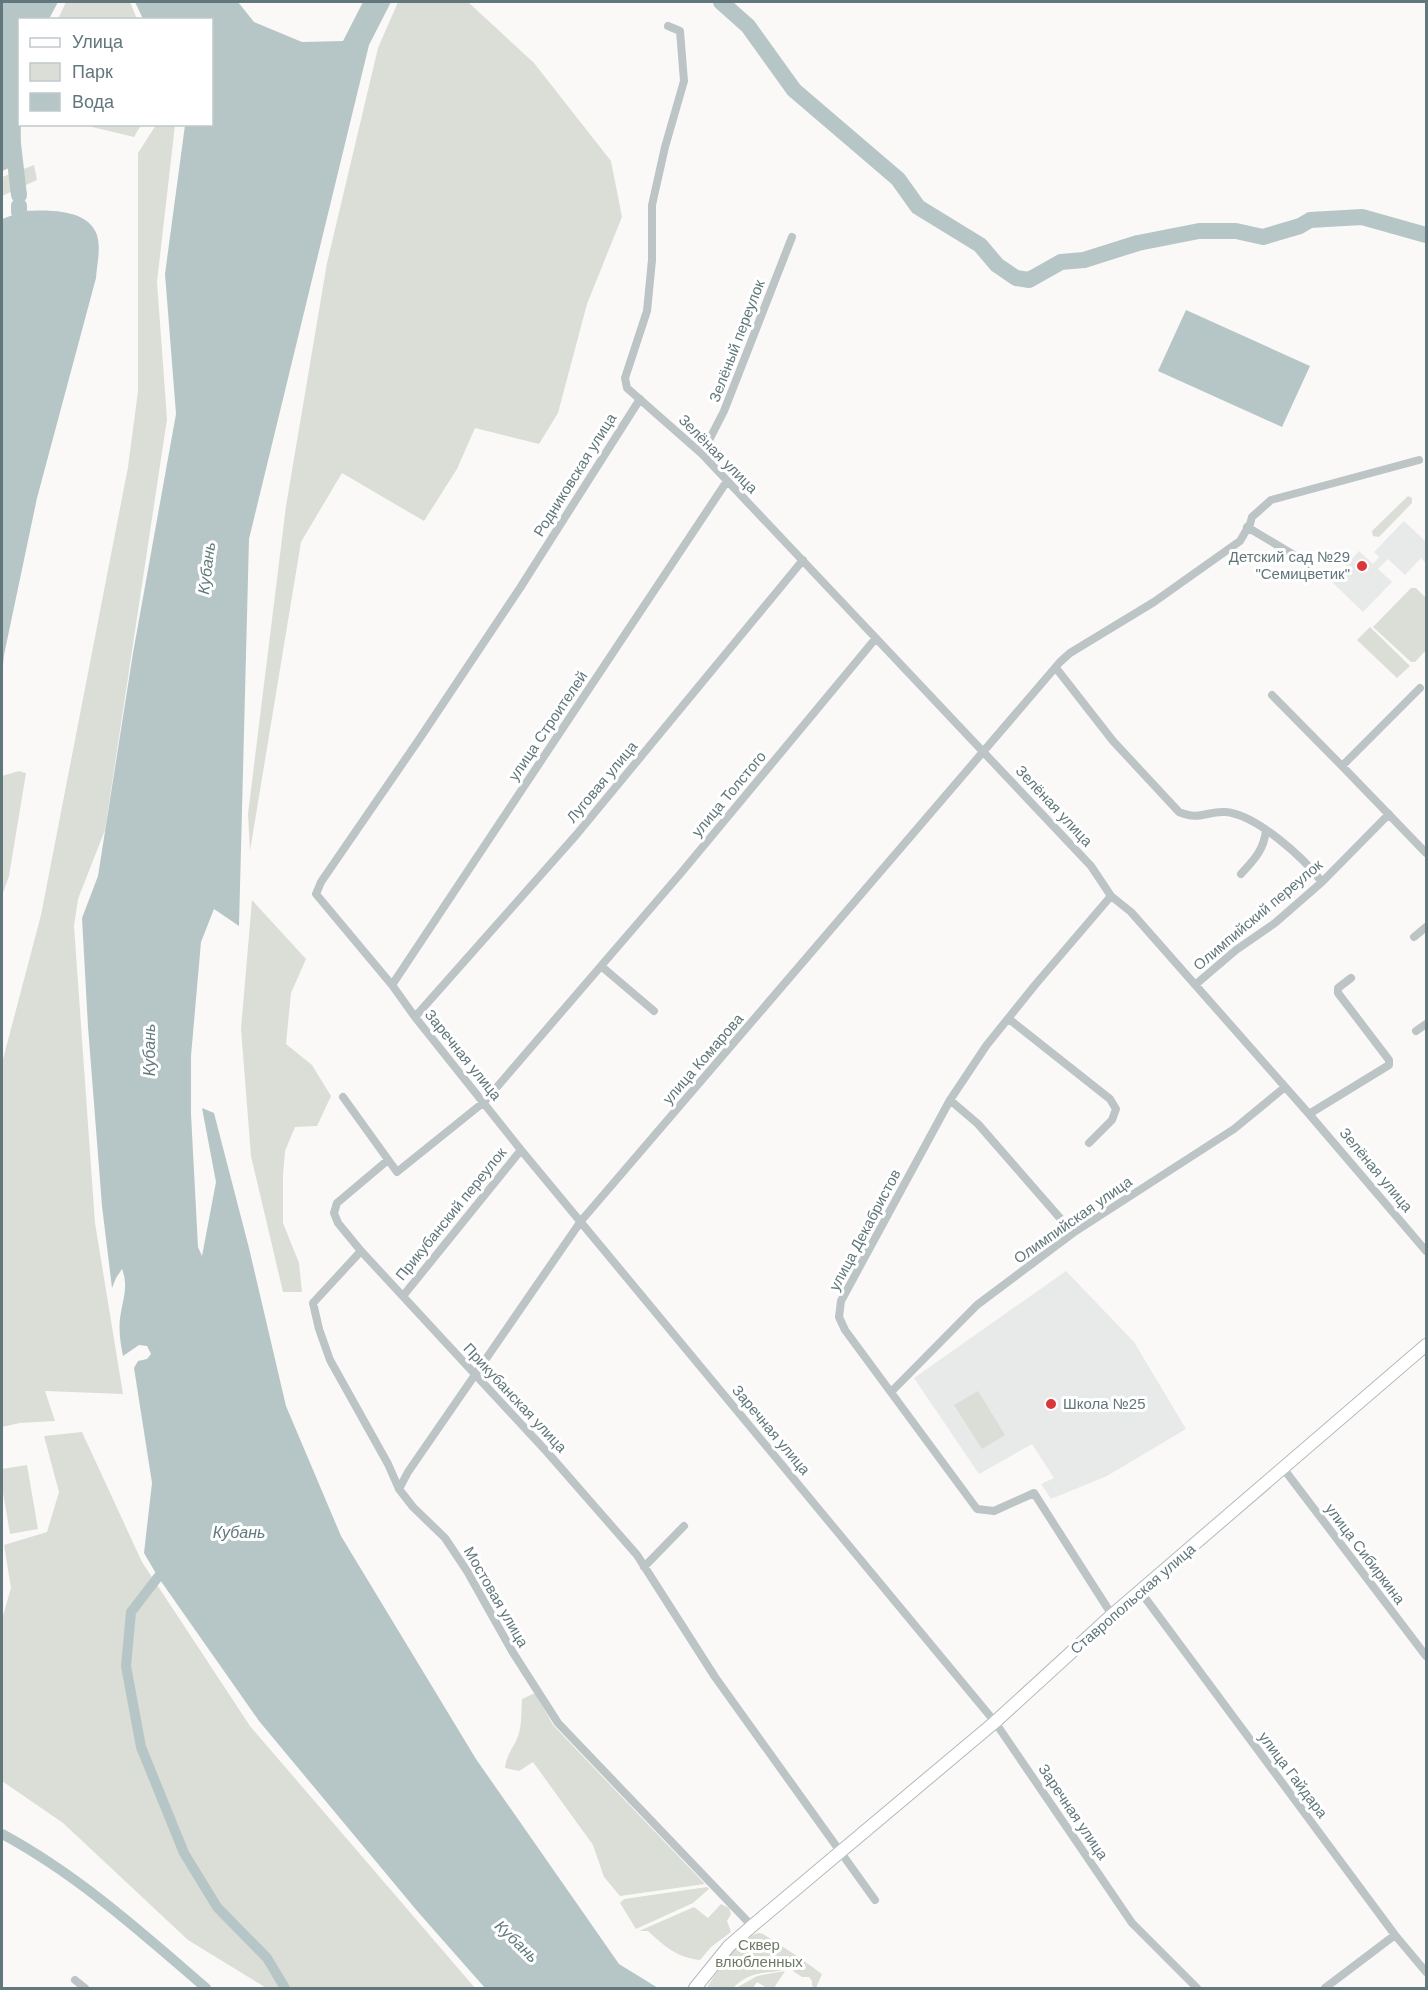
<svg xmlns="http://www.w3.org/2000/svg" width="1428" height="1990" font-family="Helvetica,sans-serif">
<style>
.built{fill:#e8e9e9}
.green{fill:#dbded7}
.water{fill:#b6c6c7}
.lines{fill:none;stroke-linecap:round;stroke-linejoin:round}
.canal{stroke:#b6c6c7;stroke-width:10}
.river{stroke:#b6c6c7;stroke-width:16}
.secondary-casing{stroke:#b1babc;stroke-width:14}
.minor{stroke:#bcc4c6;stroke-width:8}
.secondary{stroke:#fff;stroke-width:12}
.poi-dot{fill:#db363a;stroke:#fff;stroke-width:2}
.labels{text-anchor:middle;stroke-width:6;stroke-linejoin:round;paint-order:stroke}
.street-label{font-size:15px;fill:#61777b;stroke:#fff}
.poi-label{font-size:15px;fill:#61777b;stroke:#fff;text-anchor:end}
.park-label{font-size:15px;fill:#6e7a65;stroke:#fff}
.water-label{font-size:16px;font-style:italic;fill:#617a7b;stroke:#fff}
</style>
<rect width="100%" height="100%" fill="#faf9f8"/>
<path class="built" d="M1404,521L1426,542V563L1421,558L1405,575L1388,559L1378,569L1392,582L1363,612L1331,581L1359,551L1373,564L1379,557L1374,552Z
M1066,1271L1134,1342L1186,1429L1107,1476L1051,1499L1041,1484L1054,1478L1032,1444L979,1474L914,1378Z"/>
<path class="green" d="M66,2H130L137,19H58Z
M398,2H468L534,63L611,161L622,217L587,304L558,413L539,444L475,428L457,469L424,521L342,473L301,542L250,851L248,814L286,506L327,263L378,48Z
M84,125L141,124V125L134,137Z
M156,125H175L157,282L167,419L105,830L78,899L74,926L95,1223L123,1394L45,1391L55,1421L20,1423L2,1427V1063L41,915L128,467L138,391V153Z
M34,165L37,180L2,196V177Z
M1408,496L1412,498V503L1379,537L1373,536L1372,531Z
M1411,588H1416L1426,598V650L1415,662H1411L1373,627Z
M1370,627L1410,666L1397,678L1357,640Z
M19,771L26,773L9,876L2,896V776Z
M252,900L306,959L291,993L286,1044L312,1065L331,1096L317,1126L295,1127L285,1151L283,1175V1223L299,1263L302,1292H283L251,1156L241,1029Z
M978,1391L1005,1435L982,1449L954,1405Z
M82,1432L142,1562L250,1726L475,1988H266L188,1940L63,1823L2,1781V1619L11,1588L4,1545L47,1532L59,1492L44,1436Z
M27,1465L38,1529L10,1534L2,1487V1469Z
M535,1693L553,1725L705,1884L620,1896L604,1877L593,1845L533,1762L519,1771L505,1768C507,1752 515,1747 519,1733C522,1723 521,1710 522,1699Z
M707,1887L709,1889L693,1903L636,1929L620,1903L624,1899Z
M721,1904L729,1908L731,1914L727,1921L731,1932L711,1947L700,1960C678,1958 664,1946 648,1931H639L694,1907L708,1918Z
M759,1933L763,1934L797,1956L790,1967C769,1977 756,1966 733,1988H707C716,1972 740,1937 759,1933Z
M800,1958L822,1974L816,1988L812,1986V1981L809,1977H802L793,1971Z
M785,1971L774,1988H767L757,1982L753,1988L738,1987L757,1976Z"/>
<path class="water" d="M2,2H58L49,19L20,20L21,163L2,171Z
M135,2H238L254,22L302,42L343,41L363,2H391L369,45L249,539L239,926L214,909L201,942L191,1056V1114L198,1247L202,1256L216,1182L202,1108L214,1113L249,1248L286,1406L341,1536L476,1759L619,1964L658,1988H485L418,1912L259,1721L158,1577L144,1553L152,1483L134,1368L138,1361L147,1359L151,1354L147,1346L139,1345L123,1356C120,1341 118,1327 121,1312C124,1296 128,1285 122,1269L116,1278L112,1288L102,1206L88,1027L82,918L98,876L133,653L176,414L165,274L185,125L212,124V20L143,19Z
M24,211C46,210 88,208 97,235C101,249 97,264 96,278L37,498L4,655L2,676V219Z
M1186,310L1310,366L1282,427L1158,371Z"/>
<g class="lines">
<path class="canal" d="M158,1577L131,1612L126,1666L141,1747L184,1853L217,1907L267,1958L285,1988
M2,1834C78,1875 141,1932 206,1988"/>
<path class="river" d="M721,2L748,26L794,90L898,179L918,207L980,245L997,265L1016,278L1029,280L1061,262L1084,260L1138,243L1199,231H1236L1263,237L1300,226L1310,220L1362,217L1426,235
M13,144L19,195
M19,206V212"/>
<defs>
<path id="secondary" d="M695,1988L729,1946L752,1926L995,1722L1112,1615L1426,1345"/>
</defs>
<use href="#secondary" class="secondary-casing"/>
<path class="minor" d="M668,26L680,31L684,81L665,147L652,205V260L647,311L625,378L627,388L702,454L1091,866L1111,896L1131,912L1309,1114L1426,1251
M640,399L520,588L420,738L321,882L316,894L392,985L415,1017L521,1150L995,1722L1132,1923L1197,1988
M702,454L724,411L792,237
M1247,527L1309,564
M1056,668L1113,741L1179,812C1200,821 1206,811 1225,812C1256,814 1304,858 1322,882
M1420,688L1342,766L1426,853
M1272,695L1342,766
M1241,874C1254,860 1264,850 1266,830
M1111,896L1035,985L986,1046L950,1100L841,1301L839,1317L845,1330L977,1509L994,1511L1034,1493L1112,1615
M1414,937L1426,927
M601,966L654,1011
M392,985L727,481
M1195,985L1236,950L1275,923L1322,882L1389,814
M415,1017L577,834L803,560
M1009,1019L1110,1099L1116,1109L1112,1120L1089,1143
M1416,1031L1426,1024
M343,1097L397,1172L484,1102L681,873L876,638
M950,1100L978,1124L1073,1233
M1309,1114L1389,1065V1060L1338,993V988L1351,978
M388,1160L337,1203L334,1213L338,1223L361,1251L547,1452L637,1555L715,1677L875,1900
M361,1251L313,1303L319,1329L330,1360L388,1464L399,1489L413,1507L445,1538L467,1571L512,1651L558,1723L752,1926
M403,1296L521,1150
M891,1392L977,1305L1073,1233L1234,1129L1285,1087
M1283,1468L1426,1656
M399,1489L408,1472L581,1221L1060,662L1070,653L1154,602L1240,541L1250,524L1252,517L1271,500L1419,460
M644,1567L684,1526
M1140,1591L1395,1935L1426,1972
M75,1980L85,1988
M1325,1988L1395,1935"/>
<use href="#secondary" class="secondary"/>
</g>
<g class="poi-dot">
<circle cx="1362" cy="566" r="6"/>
<circle cx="1051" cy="1404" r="6"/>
</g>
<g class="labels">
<g class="street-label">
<text transform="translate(737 341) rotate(-69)" y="5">Зелёный переулок</text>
<text transform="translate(718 454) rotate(45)" y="5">Зелёная улица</text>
<text transform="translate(575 475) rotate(-58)" y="5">Родниковская улица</text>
<text transform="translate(548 726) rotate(-56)" y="5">улица Строителей</text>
<text transform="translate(602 782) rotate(-50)" y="5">Луговая улица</text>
<text transform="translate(729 794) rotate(-50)" y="5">улица Толстого</text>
<text transform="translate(1054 806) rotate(47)" y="5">Зелёная улица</text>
<text transform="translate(1258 915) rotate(-40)" y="5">Олимпийский переулок</text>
<text transform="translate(463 1055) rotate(51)" y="5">Заречная улица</text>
<text transform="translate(703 1059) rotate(-49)" y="5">улица Комарова</text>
<text transform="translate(1376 1170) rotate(50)" y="5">Зелёная улица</text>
<text transform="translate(451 1214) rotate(-51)" y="5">Прикубанский переулок</text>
<text transform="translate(1073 1220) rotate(-35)" y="5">Олимпийская улица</text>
<text transform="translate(865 1230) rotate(-62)" y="5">улица Декабристов</text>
<text transform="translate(515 1398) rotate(47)" y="5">Прикубанская улица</text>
<text transform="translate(771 1430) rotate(50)" y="5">Заречная улица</text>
<text transform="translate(1365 1554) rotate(53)" y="5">улица Сибиркина</text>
<text transform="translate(496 1597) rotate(60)" y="5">Мостовая улица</text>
<text transform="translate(1133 1599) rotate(-41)" y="5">Ставропольская улица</text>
<text transform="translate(1293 1775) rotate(53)" y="5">улица Гайдара</text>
<text transform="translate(1073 1812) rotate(56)" y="5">Заречная улица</text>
</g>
<g class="poi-label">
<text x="1350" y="562">Детский сад №29<tspan x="1350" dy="17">"Семицветик"</tspan></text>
<text x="1063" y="1409" text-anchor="start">Школа №25</text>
</g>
<g class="park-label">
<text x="759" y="1950">Сквер<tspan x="759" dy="17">влюбленных</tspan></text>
</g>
<g class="water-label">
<text transform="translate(206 568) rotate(-83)" y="6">Кубань</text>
<text transform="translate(149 1050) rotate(-90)" y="6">Кубань</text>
<text x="239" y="1538">Кубань</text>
<text transform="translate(517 1941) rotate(44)" y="6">Кубань</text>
</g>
</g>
<rect width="1428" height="1990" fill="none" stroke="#61777b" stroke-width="6"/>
<rect x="18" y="18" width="195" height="108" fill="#ffffff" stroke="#c0c9ca" stroke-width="1.5"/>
<rect x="30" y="38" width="30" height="9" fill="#ffffff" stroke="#c0c9ca" stroke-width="1.5"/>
<text x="72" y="48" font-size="18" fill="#61777b">Улица</text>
<rect x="30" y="63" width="30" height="18" fill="#dbded7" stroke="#c0c9ca" stroke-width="1.5"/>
<text x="72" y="78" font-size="18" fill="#61777b">Парк</text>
<rect x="30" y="93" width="30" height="18" fill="#b6c6c7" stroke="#c0c9ca" stroke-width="1.5"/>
<text x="72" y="108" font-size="18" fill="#61777b">Вода</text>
</svg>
